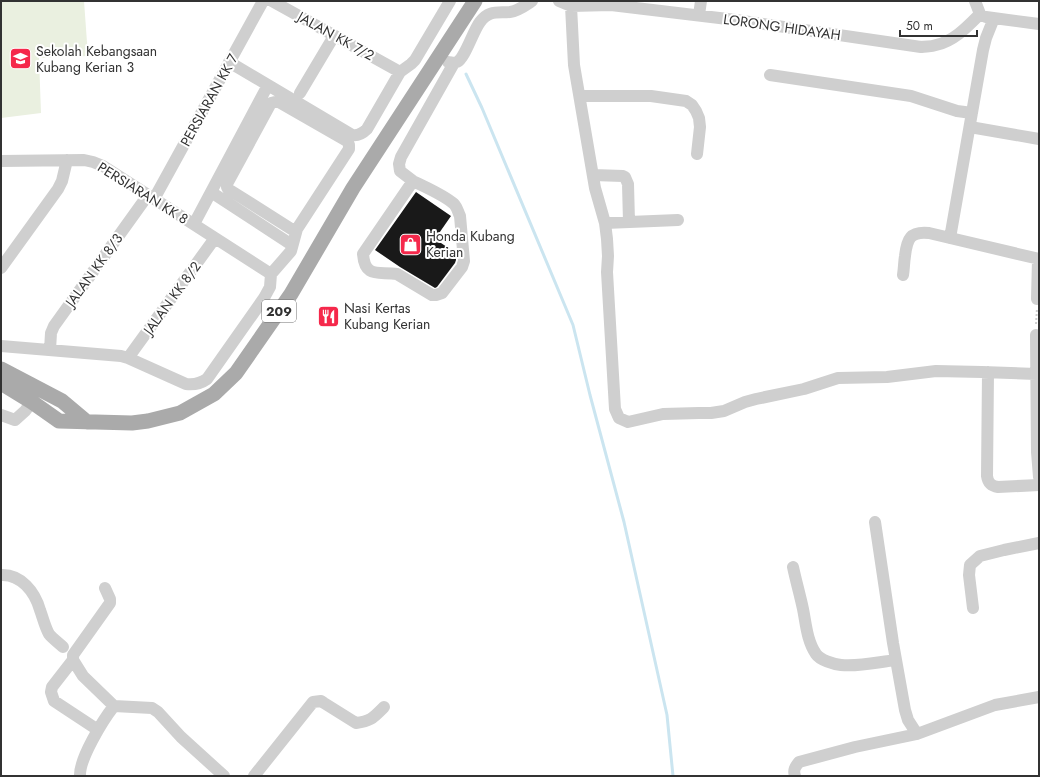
<svg xmlns="http://www.w3.org/2000/svg" width="1040" height="777" font-family="Jost,sans-serif">
<style>
.green{fill:#eaf0e0}
.lines{fill:none;stroke-linecap:round;stroke-linejoin:round}
.stream{stroke:#cbe5f0;stroke-width:3}
.building{fill:#191919}
.path{stroke:#cfcfcf;stroke-width:2;stroke-dasharray:2 2;stroke-linecap:butt}
.minor{stroke:#cfcfcf;stroke-width:12}
.major{stroke:#aaa;stroke-width:15}
.labels{text-anchor:middle;stroke-width:4;stroke-linejoin:round;paint-order:stroke}
.shield{fill:#fff;stroke:#707070;stroke-width:1}
.shield-label{font-size:13px;font-weight:bold;fill:#323232}
.street-label{font-size:14px;fill:#323232;stroke:#fff}
.poi-label{font-size:14px;fill:#323232;stroke:#fff;text-anchor:start}
</style>
<rect width="100%" height="100%" fill="#fff"/>
<path class="green" d="M1,1H84L88,56L39,58L41,113L1,118Z"/>
<g class="lines">
<path class="stream" d="M466,74L482,108L573,325L590,395L624,522L667,715L673,776"/>
</g>
<path class="building" d="M416,192L451,216L435,239L456,253V260L455,263L437,287L435,288L400,267L375,250Z"/>
<g class="lines">
<path class="path" d="M1036,324L1037,308"/>
<path class="minor" d="M272,1L400,72
M559,1L571,6L611,5L736,20L921,47C926,46 931,47 936,45C954,41 967,27 980,14
M975,1L980,14
M571,6L574,65L595,188L605,223L607,239L608,256L607,272L615,409L619,418L628,422L663,414L699,413H711L724,411L745,402L756,399L804,389L838,378L887,377L936,371L982,372L1036,374
M699,15L701,1
M986,17L1039,24
M229,62L352,135C358,136 362,134 367,129L400,72L411,64L415,60L450,1
M448,62C451,62 453,64 457,62C465,58 473,31 480,22C489,10 497,13 510,12C518,11 526,5 532,1
M770,75L911,96L957,111L972,113
M300,93L334,36
M580,96H651L686,101L692,105L696,111L699,118L700,127L697,154
M970,127L1039,139
M1,161L84,160L93,162L103,166L271,274
M593,175L623,176L625,177L628,184L629,222
M413,181C425,187 444,195 454,204C457,207 458,212 460,216L464,261L462,267L442,293L436,295H432L397,274C379,271 365,279 363,254L413,181L400,171L399,164L401,157L454,63
M211,192L292,245
M154,199L263,1
M605,223L678,220
M194,224L268,85
M950,238L983,50L986,38L994,18
M1,268L58,189L62,181L67,160
M271,274L291,251L297,229L349,149V145L347,141L279,102H275L271,103L227,184V187L228,189L296,232
M903,275C904,269 904,262 905,256C907,239 910,231 929,233L1039,259
M1037,299L1038,259
M1036,335L1037,452L1039,477
M1,346L121,356L128,358L186,384C194,385 200,384 207,379L264,298L270,287L271,274
M50,350L51,333L54,326L148,195
M128,358L215,238
M988,372L987,476C988,483 991,486 998,487L1039,485
M1,415L15,420L25,411L32,402
M875,522L893,643L905,710L908,720L917,734
M793,567C796,581 800,595 803,609C806,624 807,641 816,654C820,660 833,664 841,665C859,667 878,662 896,660
M1,575C21,574 35,592 40,610C43,618 45,627 49,634C53,639 59,643 63,647
M973,608L969,575L970,565L980,556L1004,550L1039,543
M73,660L83,676L114,706L152,708L158,712L181,737L224,776
M98,730L54,701L51,692L52,687L73,660V655L110,603V599L105,588
M80,776C79,759 103,720 114,706
M254,776L313,702L321,701L324,703L356,723C371,721 373,718 384,707
M795,776C793,770 795,767 799,762L855,747L917,734L995,705L1039,697"/>
<path class="major" d="M1,369L62,401L87,422
M1,383L32,402L59,421L132,423L148,421L180,413L214,394L236,373L291,294L353,188L475,1"/>
</g>
<defs>
<symbol id="school-square" viewBox="-11 -11 22 22"><rect x="-9" y="-9" width="18" height="18" rx="4" fill="#f5284b" stroke="#fff"/><path d="M0-5L7-2L0 1L-7-2ZM-4 1L0 2.5L4 1V4Q0 6-4 4Z" fill="#fff"/></symbol>
<symbol id="shop-square" viewBox="-11 -11 22 22"><rect x="-9" y="-9" width="18" height="18" rx="4" fill="#f5284b" stroke="#fff"/><path d="M-5-2.5h2.3a2.7 3.5 0 0 1 5.4 0H5L5.5 6h-11ZM-1.5-2.5h3a1.5 2.3 0 0 0-3 0Z" fill="#fff"/></symbol>
<symbol id="restaurant-square" viewBox="-11 -11 22 22"><rect x="-9" y="-9" width="18" height="18" rx="4" fill="#f5284b" stroke="#fff"/><path d="M-5-6h1v4h1v-4h1v4h1v-4h1v5L-1.5 .5V6h-2V.5L-5-1ZM5-6V6H3V1.5H1.5Q1.5-4 5-6Z" fill="#fff"/></symbol>
</defs>
<g fill-rule="evenodd">
<use href="#school-square" x="8" y="46" width="25" height="25"/>
<use href="#shop-square" x="398" y="232" width="25" height="25"/>
<use href="#restaurant-square" x="316" y="304" width="25" height="25"/>
</g>
<g class="labels">
<rect class="shield" x="262" y="300" width="34" height="22" rx="3"/>
<g class="shield-label">
<text x="279" y="316">209</text>
</g>
<g class="street-label">
<text transform="translate(782 27) rotate(8)" y="5">LORONG HIDAYAH</text>
<text transform="translate(336 36) rotate(29)" y="5">JALAN KK 7/2</text>
<text transform="translate(209 100) rotate(-61)" y="5">PERSIARAN KK 7</text>
<text transform="translate(143 193) rotate(32)" y="5">PERSIARAN KK 8</text>
<text transform="translate(94 270) rotate(-54)" y="5">JALAN KK 8/3</text>
<text transform="translate(172 298) rotate(-54)" y="5">JALAN KK 8/2</text>
</g>
<g class="poi-label">
<text x="36" y="56">Sekolah Kebangsaan<tspan x="36" dy="16">Kubang Kerian 3</tspan></text>
<text x="426" y="241">Honda Kubang<tspan x="426" dy="16">Kerian</tspan></text>
<text x="344" y="313">Nasi Kertas<tspan x="344" dy="16">Kubang Kerian</tspan></text>
</g>
</g>
<rect width="1040" height="777" fill="none" stroke="#323232" stroke-width="4"/>
<path d="M900 30v6h77v-6" fill="none" stroke="#323232" stroke-width="2"/>
<text x="906" y="30" font-size="12" fill="#323232" stroke="#ffffff" stroke-width="3" paint-order="stroke">50 m</text>
</svg>
